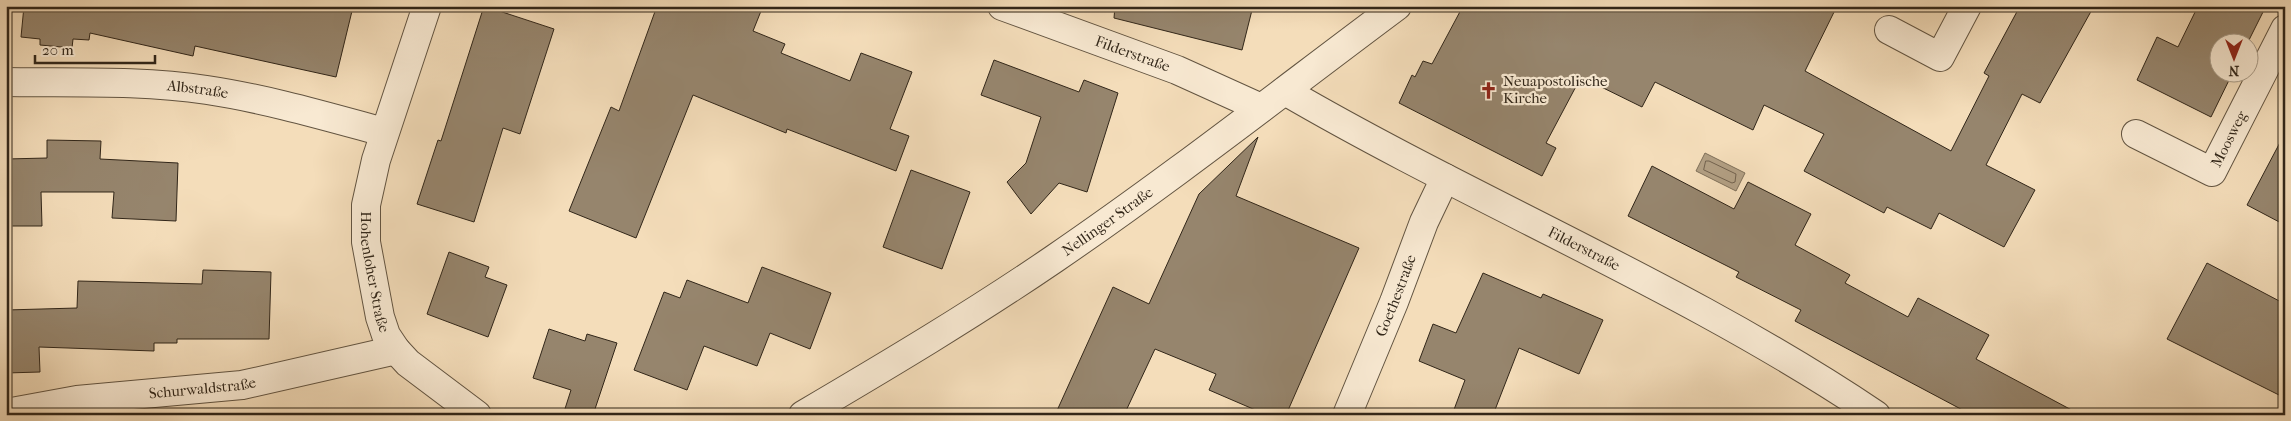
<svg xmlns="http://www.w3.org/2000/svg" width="2291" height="421" font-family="'IM FELL French Canon',serif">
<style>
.water{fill:#b29f83;stroke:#7e6f59}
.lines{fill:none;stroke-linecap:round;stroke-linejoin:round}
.shore{stroke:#72624e;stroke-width:1}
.building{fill:#96856d;stroke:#312619}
.minor-casing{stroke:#625441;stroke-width:30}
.minor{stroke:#f8e9d2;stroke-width:28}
.labels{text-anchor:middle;stroke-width:4.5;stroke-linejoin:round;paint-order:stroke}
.street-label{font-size:15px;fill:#312619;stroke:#f8e9d2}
.poi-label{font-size:15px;fill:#312619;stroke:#f8e9d2;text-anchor:start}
</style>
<rect width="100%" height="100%" fill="#f4ddba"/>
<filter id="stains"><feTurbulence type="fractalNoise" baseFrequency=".004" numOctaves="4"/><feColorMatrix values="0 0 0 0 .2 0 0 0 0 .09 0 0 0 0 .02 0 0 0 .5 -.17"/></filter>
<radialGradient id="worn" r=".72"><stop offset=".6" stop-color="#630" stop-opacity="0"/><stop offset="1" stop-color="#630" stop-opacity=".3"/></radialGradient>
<path class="water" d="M1705,153L1745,173L1736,191L1696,171Z"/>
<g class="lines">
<path class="shore" d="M1706,161H1709L1736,174L1735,182L1732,183L1704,170Z"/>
</g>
<path class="building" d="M24,6H333L352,11L336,77L195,46L193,56L90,33L89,40L73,39L72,48L40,45V39L21,37Z
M484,6L554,29L520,134L503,128L474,222L417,204L438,140L441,141Z
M657,6H763L753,31L785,44L781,53L850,81L861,53L912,72L890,129L909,136L896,171L787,129L786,133L693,95L636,238L569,211L611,107L619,111Z
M1115,6H1253L1242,50L1114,18Z
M1463,6H1837L1805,71L1951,151L1989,76L1984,73L2020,6H2094L2040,103L2022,94L1986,165L2035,190L2004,247L1939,213L1931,229L1887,207L1884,213L1804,171L1824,134L1764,105L1753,130L1655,82L1642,107L1581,77L1546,143L1556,148L1542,176L1399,103L1412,75L1415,77L1423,61L1432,64Z
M2198,6H2266L2248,42H2218V72H2233L2211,117L2137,80L2157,37L2178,47Z
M994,60L1079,92L1084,80L1118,93L1087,192L1059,183L1031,214L1007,182L1026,163L1041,117L981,95Z
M2285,133V225L2247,205Z
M1258,137L1236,196L1359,248L1286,415H1267L1209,390L1216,374L1155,349L1124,415H1055L1113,287L1149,304L1199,194Z
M47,140L101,141L100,159L178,163L176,221L112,218L114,192H41L42,226H6V159L47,158Z
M1652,166L1734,209L1748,182L1811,214L1795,245L1850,275L1845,283L1908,317L1918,298L1989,335L1976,359L2081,415H1972L1795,321L1801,310L1736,277L1739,272L1628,216Z
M911,170L970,192L942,269L883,247Z
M449,252L489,267L485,277L507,285L488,337L427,314Z
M2207,263L2285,304V398L2167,339Z
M762,267L831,293L810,349L770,333L757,366L704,346L687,390L634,370L664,292L680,298L687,280L748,303Z
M203,270L271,272L269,339H177V343H154V351L39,347L40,372L6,373V310L77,308L78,281L202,284Z
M1483,273L1541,298L1543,294L1603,320L1579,374L1519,348L1493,415H1452L1465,380L1419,361L1433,324L1456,333Z
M549,329L585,341L587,334L617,343L593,415H563L571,390L533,378Z"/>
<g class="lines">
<defs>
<g id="minor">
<path id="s1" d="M427,6L376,160L366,205V242L380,317L386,335L396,350L408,363L477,415"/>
<path id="s2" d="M1002,6L1177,70L1261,108"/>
<path d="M1889,30L1940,57L1967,6"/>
<path id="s3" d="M6,82C73,83 141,80 207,90C267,99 325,116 384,132"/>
<path id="s4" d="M1285,91C1479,204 1689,289 1876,415"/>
<path id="s5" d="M2136,134L2212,172L2285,29"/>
<path id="s6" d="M6,413L77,400L242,385L396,350"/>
<path id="s7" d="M803,415C888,365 972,315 1054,259C1171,179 1283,91 1397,6"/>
<path id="s8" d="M1347,415L1394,302L1424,222L1445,178"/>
</g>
</defs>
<use href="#minor" class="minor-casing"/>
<use href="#minor" class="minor"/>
</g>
<defs>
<symbol id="church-bare" viewBox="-9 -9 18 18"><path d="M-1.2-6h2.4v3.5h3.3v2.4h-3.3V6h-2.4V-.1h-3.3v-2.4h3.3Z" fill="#8f2418" stroke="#f8e9d2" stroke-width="2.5" paint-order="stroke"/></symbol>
</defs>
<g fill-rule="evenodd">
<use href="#church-bare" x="1476" y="78" width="25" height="25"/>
</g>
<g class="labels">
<g class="street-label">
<text dy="5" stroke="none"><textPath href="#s2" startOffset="139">Filderstraße</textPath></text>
<text dy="5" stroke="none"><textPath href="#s3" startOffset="192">Albstraße</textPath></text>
<text dy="5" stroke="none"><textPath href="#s5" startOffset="122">Moosweg</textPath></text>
<text dy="5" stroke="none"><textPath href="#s7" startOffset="361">Nellinger Straße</textPath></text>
<text dy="5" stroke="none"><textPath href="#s4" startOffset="338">Filderstraße</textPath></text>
<text dy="5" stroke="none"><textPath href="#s1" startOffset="276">Hohenloher Straße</textPath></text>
<text dy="5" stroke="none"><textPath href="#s8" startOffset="129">Goethestraße</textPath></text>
<text dy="5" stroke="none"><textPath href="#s6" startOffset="198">Schurwaldstraße</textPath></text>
</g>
<g class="poi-label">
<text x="1503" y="86">Neuapostolische<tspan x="1503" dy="17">Kirche</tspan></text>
</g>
</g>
<rect width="2291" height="421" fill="none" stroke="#f4ddba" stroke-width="25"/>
<rect x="8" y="8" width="2276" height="406" fill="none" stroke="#312619" stroke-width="2.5"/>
<rect x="12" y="12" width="2266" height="396" fill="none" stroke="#312619"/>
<g transform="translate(2234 58) rotate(180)"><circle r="24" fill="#f8e9d2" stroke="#a89b88"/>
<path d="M0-4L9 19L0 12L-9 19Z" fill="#8f2418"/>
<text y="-8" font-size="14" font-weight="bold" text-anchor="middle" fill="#312619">N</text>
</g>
<path d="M35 55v8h120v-8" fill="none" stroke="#312619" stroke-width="2.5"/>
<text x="42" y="55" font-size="15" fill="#312619" stroke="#f8e9d2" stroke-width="4" paint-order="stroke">20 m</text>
<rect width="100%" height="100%" filter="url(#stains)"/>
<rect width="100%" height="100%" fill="url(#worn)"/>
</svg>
